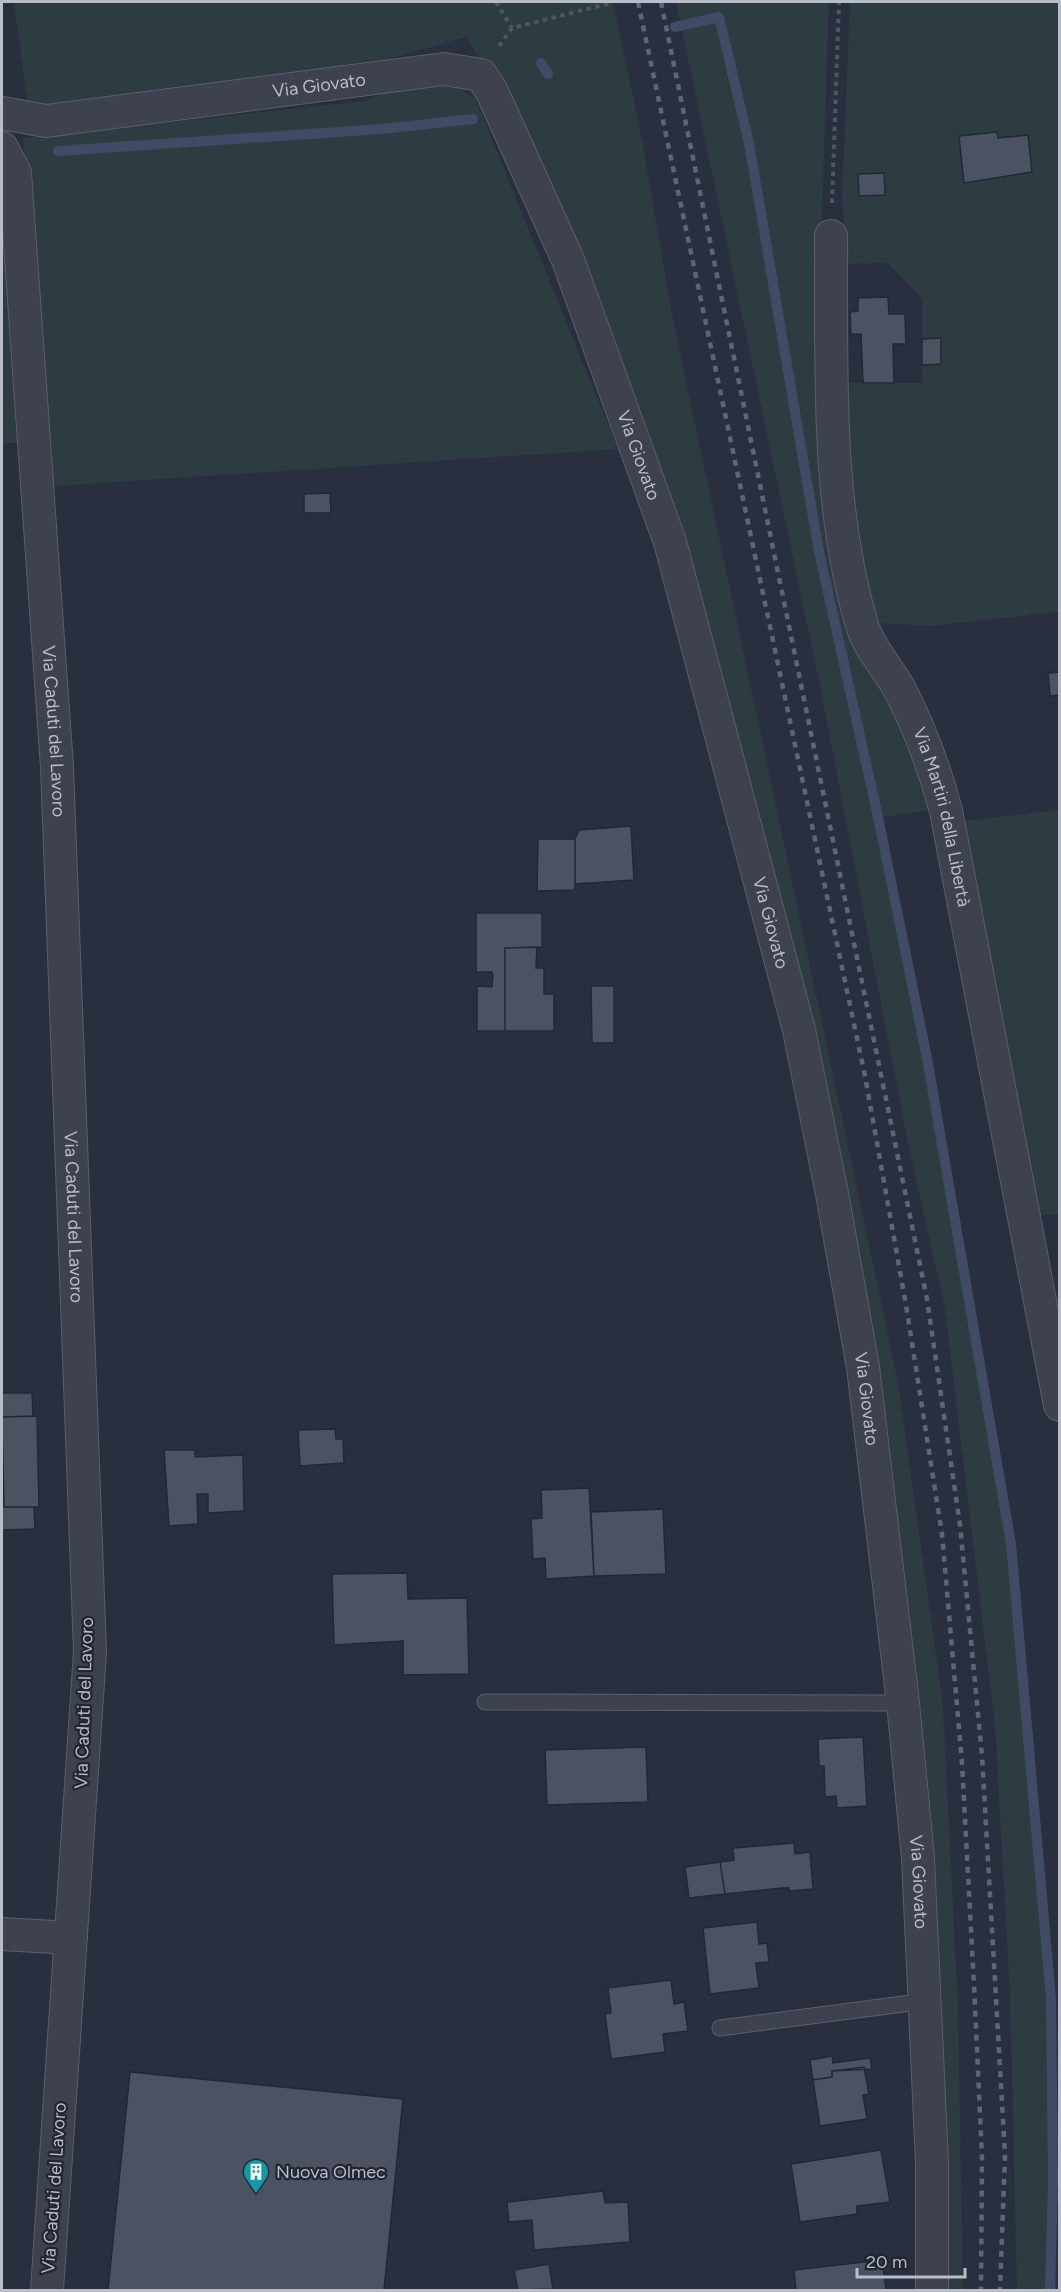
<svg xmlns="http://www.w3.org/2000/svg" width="1061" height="2292" font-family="Figtree,sans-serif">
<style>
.green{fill:#2c3c40}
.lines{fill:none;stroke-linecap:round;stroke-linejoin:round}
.stream{stroke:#414b65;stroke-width:10}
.building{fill:#4b5262;stroke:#242835;stroke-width:1.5}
.lane-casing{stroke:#5b5f6c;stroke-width:17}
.street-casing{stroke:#5b5f6c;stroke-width:34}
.path{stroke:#4b595e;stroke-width:4;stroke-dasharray:4.5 4.5;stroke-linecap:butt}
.lane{stroke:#3d424e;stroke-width:15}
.street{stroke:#3d424e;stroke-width:32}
.rail{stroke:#606574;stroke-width:4.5;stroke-dasharray:6 6;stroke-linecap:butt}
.labels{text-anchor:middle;stroke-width:4.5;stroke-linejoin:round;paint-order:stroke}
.street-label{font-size:18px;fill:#b9bdc9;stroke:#222633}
.poi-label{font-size:18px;fill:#b9bdc9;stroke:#222633;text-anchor:start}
</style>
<rect width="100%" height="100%" fill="#292f3e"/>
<path class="green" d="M14,2H613L642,139L672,315L898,1382L943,1705L958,2008L963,2290H942L941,2162L808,1029L553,201L467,37L345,71L28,108Z
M676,2H829L821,241L824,388L887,681L936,809L878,818L927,1058L1011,1544L1051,1999L1053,2180L1057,2181L1056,2290H1017L1010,1995L995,1726L945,1309L908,1144L820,686Z
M850,2H1059V612L932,626L871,623L852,497L847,383H922V299L888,263L847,264L842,194Z
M452,82L476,100L618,449L54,486L23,138L364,101L408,85Z
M2,174L24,443H2Z
M1059,810V1214L1036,1216L955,822Z"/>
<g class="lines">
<path class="stream" d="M675,27L719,17L749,143L819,552L878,817L927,1058L1011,1544L1051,1999L1053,2180L1050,2290
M541,63L548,74
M58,151L382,129L473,119"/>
</g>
<path class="building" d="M997,132L998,138L1028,135L1032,172L964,183L959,136Z
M884,173L885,195L859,196L858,174Z
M888,297L889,314H905L906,344H893L894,383H863L861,334H851L850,312L858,311V298Z
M941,338V364L922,365V339Z
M330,493L331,513H304V494Z
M1060,672V695L1050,696L1048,673Z
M631,826L634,880L575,884V839L579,830Z
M538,839H575V890L537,891Z
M476,913H542V947L505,948V1031H477V986L492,987L493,975L492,972H476Z
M537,947L536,968H544V994H554V1031H505V948Z
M591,986H614V1043H592Z
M2,1393H32L33,1416L2,1417Z
M37,1416L39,1507H4L2,1417Z
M335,1429L336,1439H343L344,1463L300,1466L298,1430Z
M164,1450H195V1457L243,1455L244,1511L208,1513V1494H197L198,1524L169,1526Z
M589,1488L594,1576L546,1579L545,1558L533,1559L531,1519L542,1518L541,1490Z
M2,1505L4,1507H34L35,1529L2,1530Z
M663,1509L666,1574L594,1576L591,1512Z
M407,1573L408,1599L467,1598L469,1674L403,1675V1641L334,1645L332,1574Z
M863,1737L867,1806L837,1808L836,1796L825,1797L824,1766H819L818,1739Z
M646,1747L648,1802L547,1805L545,1750Z
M794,1843L795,1854L810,1852L813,1889L789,1891V1888H782L725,1894L720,1862L734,1860L733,1848Z
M720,1862L725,1894L689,1898L685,1867Z
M757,1922L759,1944L767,1943L769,1962L756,1963L759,1988L710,1994L703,1928Z
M671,1980L674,2004L684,2002L688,2031L663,2034L665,2052L611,2059L605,2014L611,2013L608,1988Z
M832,2056L833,2063L870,2058L872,2069L832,2071V2077L813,2080L810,2060Z
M864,2067L869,2094L863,2095L867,2119L820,2126L813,2080L832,2077V2071Z
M130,2072L403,2099L384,2290H108Z
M881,2150L890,2202L857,2206V2214L800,2222L791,2164Z
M603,2191L605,2203L628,2202L630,2242L534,2250L532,2220L509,2222L507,2202Z
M882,2260L886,2290H796L794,2270Z
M549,2264L553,2289L518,2290L514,2270Z"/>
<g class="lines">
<defs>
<path id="lane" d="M485,1702L903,1703
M720,2028L926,2001"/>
<g id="street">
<path id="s1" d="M2,113L46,121L444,69L481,75L492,92L568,260L670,542L799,1030L833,1199L863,1367L903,1703L918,1858L932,2163V2290"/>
<path id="s2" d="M2,148L15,173L57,767L90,1652L47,2290"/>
<path id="s3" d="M831,236C832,366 825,500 862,625C869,649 890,670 901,692C921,731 935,769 946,811L1060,1405"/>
<path d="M2,1934L71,1938"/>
</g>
</defs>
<use href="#lane" class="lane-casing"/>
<use href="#street" class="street-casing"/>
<path class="path" d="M496,2L512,28
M499,46L512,28L611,3
M832,203L839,2"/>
<use href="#lane" class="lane"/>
<use href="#street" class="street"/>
<path class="rail" d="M638,2L865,1076L906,1305L942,1534L962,1763L974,1985L982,2157L981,2290
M661,2L927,1299L960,1525L982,1756L1005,2155L1000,2290"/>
</g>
<defs>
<symbol id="building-pin" viewBox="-11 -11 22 30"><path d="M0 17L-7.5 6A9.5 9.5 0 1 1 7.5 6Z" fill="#0f9aa8" stroke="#222633"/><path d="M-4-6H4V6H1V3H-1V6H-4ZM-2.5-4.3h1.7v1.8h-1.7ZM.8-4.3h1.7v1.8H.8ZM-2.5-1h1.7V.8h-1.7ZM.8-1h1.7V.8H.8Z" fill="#fff"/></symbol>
</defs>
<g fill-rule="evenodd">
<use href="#building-pin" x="241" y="2157" width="30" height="40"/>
</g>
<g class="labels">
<g class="street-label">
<text dy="6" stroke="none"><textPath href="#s1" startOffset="320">Via Giovato</textPath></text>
<text dy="6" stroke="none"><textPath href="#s1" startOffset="896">Via Giovato</textPath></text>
<text dy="6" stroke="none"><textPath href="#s2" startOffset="588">Via Caduti del Lavoro</textPath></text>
<text dy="6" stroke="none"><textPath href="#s3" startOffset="602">Via Martiri della Libertà</textPath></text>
<text dy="6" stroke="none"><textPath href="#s1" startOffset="1382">Via Giovato</textPath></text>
<text dy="6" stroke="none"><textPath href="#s2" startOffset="1074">Via Caduti del Lavoro</textPath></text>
<text dy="6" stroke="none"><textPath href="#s1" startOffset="1868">Via Giovato</textPath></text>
<text transform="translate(84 1703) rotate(-88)" y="6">Via Caduti del Lavoro</text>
<text dy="6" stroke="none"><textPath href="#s1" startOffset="2354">Via Giovato</textPath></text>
<text transform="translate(54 2188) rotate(-86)" y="6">Via Caduti del Lavoro</text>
</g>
<g class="poi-label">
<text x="276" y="2178">Nuova Olmec</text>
</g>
</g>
<rect width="1061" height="2292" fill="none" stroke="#b9bdc9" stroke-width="6"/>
<path d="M857 2268v9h108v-9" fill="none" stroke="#b9bdc9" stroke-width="3"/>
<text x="866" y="2268" font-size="18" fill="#b9bdc9" stroke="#222633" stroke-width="4.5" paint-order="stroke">20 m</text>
</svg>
